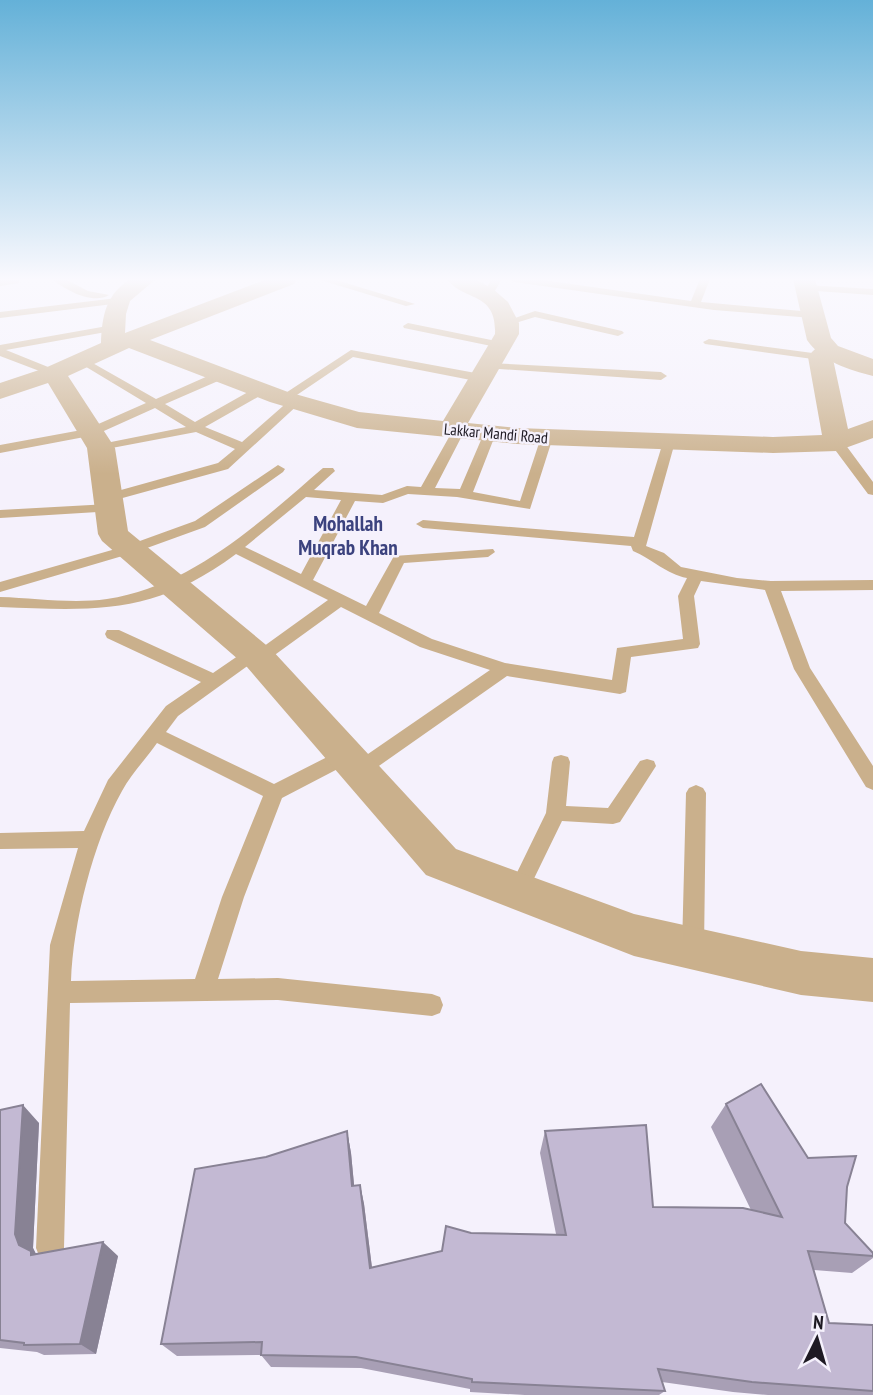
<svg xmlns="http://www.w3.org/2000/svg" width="873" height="1395" font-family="'PT Sans Narrow',sans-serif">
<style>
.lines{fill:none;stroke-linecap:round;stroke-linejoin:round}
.service{fill:#cab08c;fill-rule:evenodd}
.minor{fill:#cab08c;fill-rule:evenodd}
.tertiary{fill:#cab08c;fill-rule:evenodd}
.wall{fill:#a89fb5}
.shaded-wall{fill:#888294}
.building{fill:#c3b9d3;stroke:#888294;stroke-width:2}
.labels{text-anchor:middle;stroke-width:5;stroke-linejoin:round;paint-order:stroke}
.far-street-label{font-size:16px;fill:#1e1a23;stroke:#f5f1fc}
.neighbourhood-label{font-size:21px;font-weight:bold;fill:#3b427e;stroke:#f5f1fc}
</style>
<rect width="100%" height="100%" fill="#f5f1fc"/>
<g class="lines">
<path class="service" d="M19,279V283L0,286V280Z
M52,279H65L88,291L109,295C93,305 65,290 52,279Z
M317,279H333L415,304L406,306Z
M491,279H501C497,289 493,298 480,295L479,293L487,288Z
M509,279H536L691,301L700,279H710L701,302L813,312L818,315L813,318L714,310L514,282Z
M806,285L873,289V295L802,290L801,288Z
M117,298L122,301L121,303L0,318V312Z
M535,311L622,331L624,333L618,336L535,317L509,325L504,322Z
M408,323L501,342L507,345L501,348L404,328L403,326Z
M113,325L118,328L117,330L6,350L58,371V375H50L0,356V345Z
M709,339L820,354L826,357L820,360L705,344L703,342Z
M351,350L481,374L487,378L481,382L353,357L288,401L278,398Z
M82,357L156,399L217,372H225V378L165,404L195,422L257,387H265V393L205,427L242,442L291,399L301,402L228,469L108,502L101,498L103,495L218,463L235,449L196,432L96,451V445L186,427L155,408L95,435L0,453V445L87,429L146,403L78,362L76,360Z
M489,363L661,372L667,376L661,380L485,368V364Z
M459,426L465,430L435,488L460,489L484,433L490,429L496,433L473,492L520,501L541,437L547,433L552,434L553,437L530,509L457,497L408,494L383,503L355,501L313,580L366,606L394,556L493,549L495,552L488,557L404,563L379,613L432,639L505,663L612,680L617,648L683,639L678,596L687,578C666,574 654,560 633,551L631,546L423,528L416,524L423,520L634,537L663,442L669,438L674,439L675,442L646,546L664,553L681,567L737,578L771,581L873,580V590L781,591L810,668L873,766V790L866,787L794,669L765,590L701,581L694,596L700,644L698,648L631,657L626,692L620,694L507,676L366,775L359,777L352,775L350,770L352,765L490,670L420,647L341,607L265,662H253L178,716L166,732L274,784L339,751L346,749L353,751L355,756L353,761L282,798L244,897L218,979L278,978L432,994L440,997L443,1005L440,1013L432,1016L278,1000L70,1003L64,1248L60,1258L50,1262L40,1258L36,1248L50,945L78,848L0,849V833L84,831L108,780L166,706L201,682L107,638L105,634L107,630H119L213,673L248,649H260L328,600L236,554C154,615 96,611 0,607V597C35,598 72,604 107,599C193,586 260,522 323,468H333L335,471L314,490L382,495L407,486L421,487L453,430ZM306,497L341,500L301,574L245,547ZM157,743L263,796L222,897L195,979L71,981C73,923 93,842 122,791C131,774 146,759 157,743Z
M837,439L842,440L873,482V495L868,494L830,443Z
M278,465L285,469L283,472L205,527L136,552L0,592V582L126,546L195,521Z
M109,504L116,508L114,511L0,518V510Z
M561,755L568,757L570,762L566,806L608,808L640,761L647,759L654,761L656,766L620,822L613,824L562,821L525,897L518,900L511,897L508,891L546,813L552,762L554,757Z
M696,785L703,788L706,793L704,948L701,955L693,958L685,955L682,948L686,793L689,788Z"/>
<path class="minor" d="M130,279H156L130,301L126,314L125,333L267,279H297L294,284L150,340L288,392L359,412L443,421L495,334C497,291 464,302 447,279H475L493,289L508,302L519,323V334L468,423L517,428L773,437L822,435L808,357C815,346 825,343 837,346L841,351L833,359L848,429L873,420V438L837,451L773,453L517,444L357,428L270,402L129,348L68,376L115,448L128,531L271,649L456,849L634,914L801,951L873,958V1002L801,995L634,956L426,875L247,667L102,541L98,534L87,448L48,383L0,399V383L45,368L101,343C102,315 106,295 130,279Z"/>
<path class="tertiary" d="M793,279H815L831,338L838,346L873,359V376C849,370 821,361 807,340Z"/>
</g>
<path class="wall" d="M726,1104L808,1158L847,1187L845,1223L873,1253V1258L852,1273L814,1270L829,1323L873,1325V1395H768L733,1392L662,1382L665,1391L659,1395H525L470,1392V1389L361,1368L271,1367L261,1355L177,1356L161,1344L266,1157L347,1131L351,1153L354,1185H360L364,1204L372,1268L442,1251L471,1233L556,1234L540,1153L545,1131L653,1207L751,1210L711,1127Z
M0,1110L39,1123L33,1248L36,1254L118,1256L96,1354L44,1355L37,1352L0,1348Z"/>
<path class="shaded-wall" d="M23,1105L39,1123L33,1248L36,1254L49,1268L19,1245L15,1234Z
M347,1131L351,1153L356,1205L352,1186Z
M360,1185L364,1204L374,1284L370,1268Z
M103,1242L118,1256L96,1354L80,1344Z"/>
<path class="building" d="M761,1084L808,1158L856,1156L847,1187L845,1223L873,1253V1256L808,1251L829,1323L873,1325V1391L752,1382L658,1369L665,1391L472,1382V1379L356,1357L261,1355L262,1342L161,1344L195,1169L266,1157L347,1131L352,1186L360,1185L370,1268L442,1251L446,1226L471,1233L566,1235L545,1131L646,1125L653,1207L743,1208L782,1217L726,1104Z
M23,1105L15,1234L19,1245L31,1251V1255L103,1242L80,1344L24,1345V1343L0,1340V1110Z"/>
<linearGradient id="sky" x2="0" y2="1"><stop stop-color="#64b1d8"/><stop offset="0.59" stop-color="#faf9fe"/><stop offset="1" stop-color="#faf9fe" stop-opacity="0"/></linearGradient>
<rect width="873" height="474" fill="url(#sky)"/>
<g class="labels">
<g class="far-street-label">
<text transform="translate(496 433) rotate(5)" y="6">Lakkar Mandi Road</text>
</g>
<g class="neighbourhood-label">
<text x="348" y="531">Mohallah<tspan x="348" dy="24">Muqrab Khan</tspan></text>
</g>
</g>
<g transform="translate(817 1339) rotate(5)" stroke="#f5f1fc" stroke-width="5" paint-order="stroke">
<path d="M0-5L12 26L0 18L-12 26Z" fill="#1e1a23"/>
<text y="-10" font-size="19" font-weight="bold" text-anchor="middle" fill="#1e1a23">N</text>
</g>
</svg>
